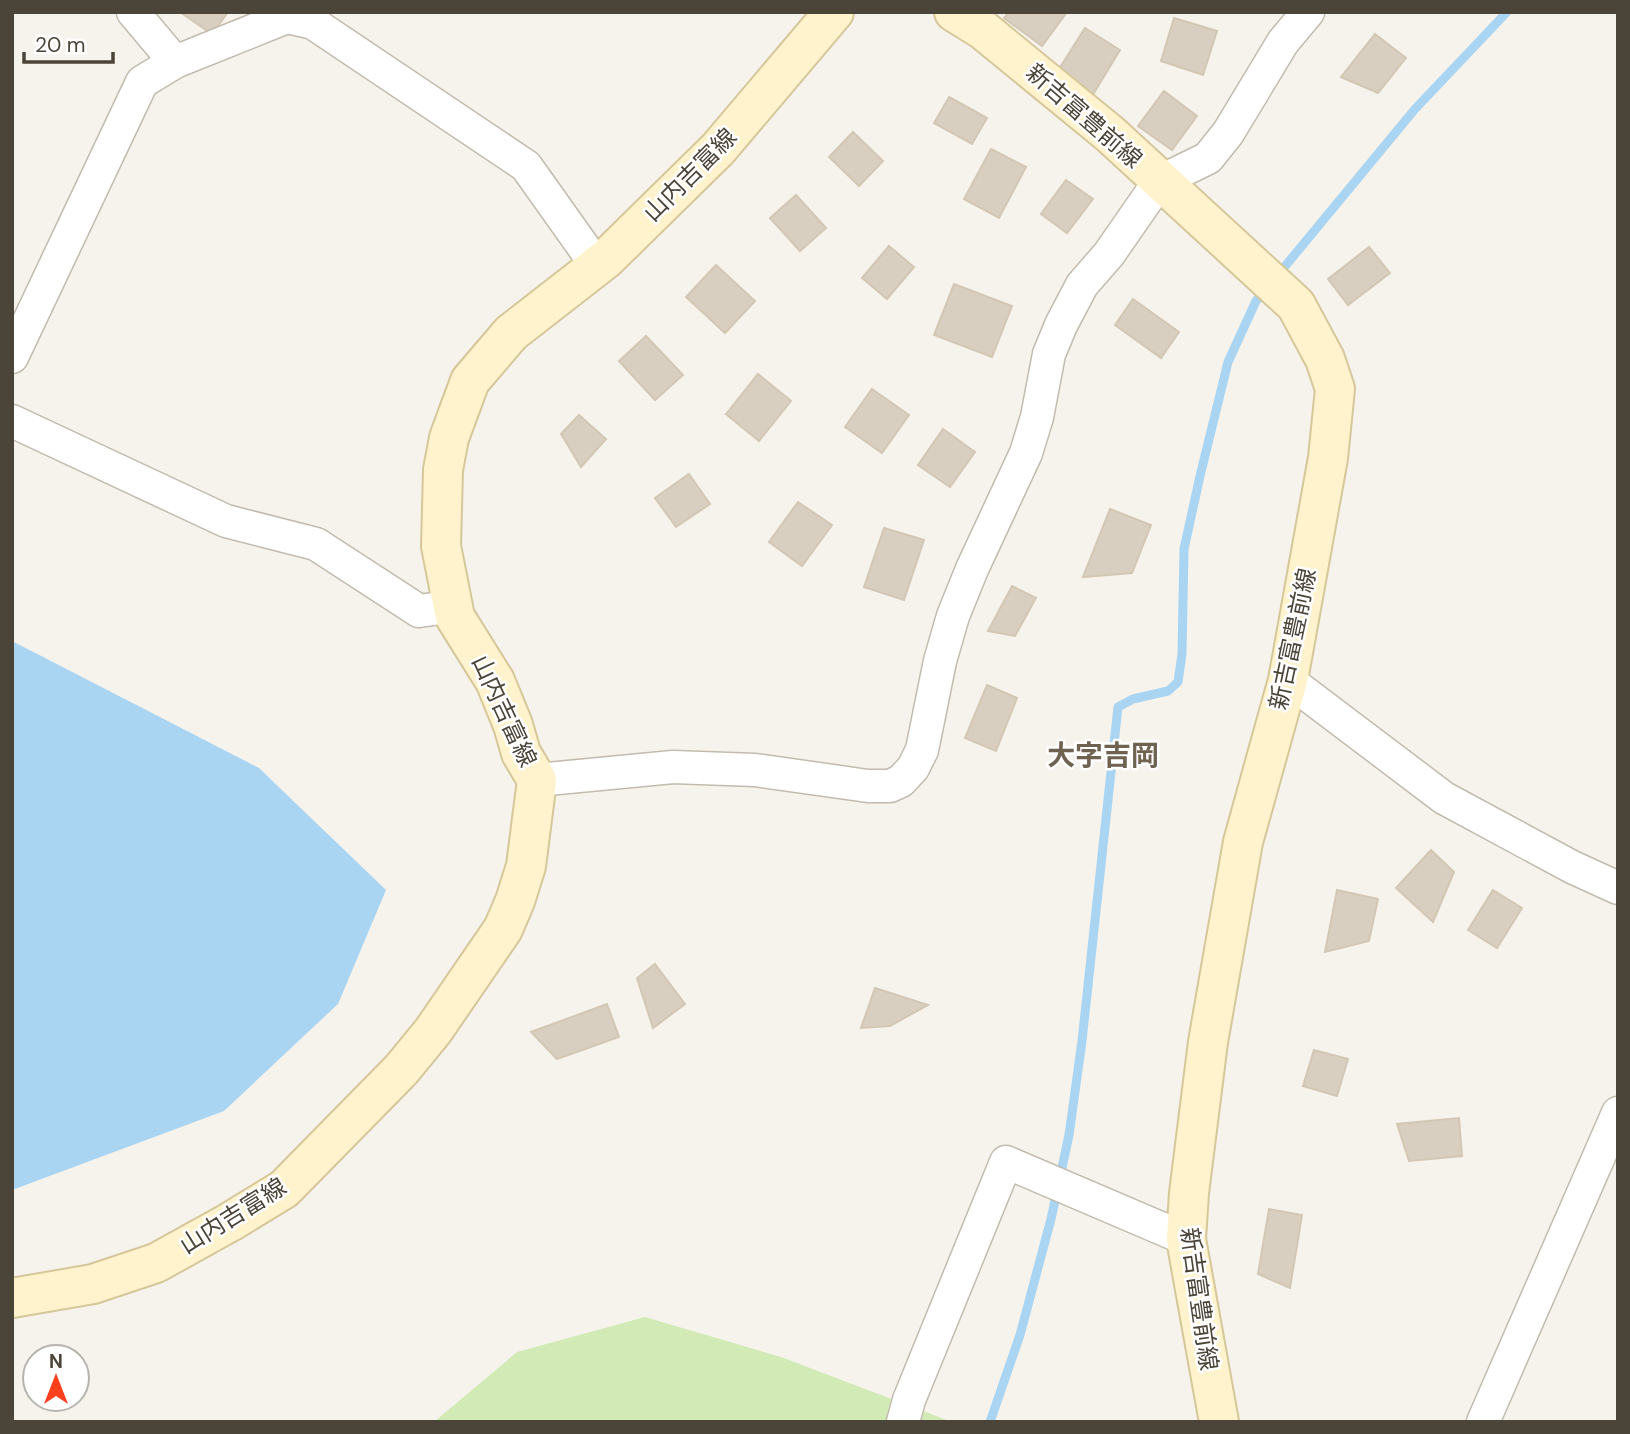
<svg xmlns="http://www.w3.org/2000/svg" width="1630" height="1434" font-family="'DM Sans','Noto Sans JP',sans-serif">
<style>
.green{fill:#d2eab5}
.water{fill:#a9d4f2}
.lines{fill:none;stroke-linecap:round;stroke-linejoin:round}
.stream{stroke:#a9d4f2;stroke-width:9}
.building{fill:#d8cfc1;stroke:#d3c7b4;stroke-width:2}
.street-casing{stroke:#c2bbae;stroke-width:35}
.secondary-casing{stroke:#d6c79b;stroke-width:42}
.street{stroke:#fff;stroke-width:32}
.secondary{stroke:#fff3cd;stroke-width:38}
.labels{text-anchor:middle;stroke-width:5;stroke-linejoin:round;paint-order:stroke}
.street-label{font-size:24px;fill:#4b4439;stroke:#fff}
.quarter-label{font-size:28px;font-weight:bold;fill:#6e6250;stroke:#fff}
</style>
<rect width="100%" height="100%" fill="#f6f3ec"/>
<path class="green" d="M645,1317L781,1357L952,1422H434L517,1352Z"/>
<path class="water" d="M12,641L259,768L386,890L338,1004L224,1111L12,1190Z"/>
<g class="lines">
<path class="stream" d="M1277,276L1415,109L1507,12
M990,1422L1020,1335L1051,1219L1069,1135L1082,1041L1118,707L1133,699L1168,691L1178,682L1182,654L1184,549L1200,476L1228,362L1256,301L1266,290"/>
</g>
<path class="building" d="M180,12H228L212,34Z
M1009,12H1067L1042,46L1004,18Z
M1174,18L1217,31L1203,75L1161,61Z
M1085,28L1120,50L1092,96L1056,74Z
M1375,34L1406,58L1378,93L1341,77Z
M1164,91L1197,116L1172,150L1138,126Z
M949,97L987,118L972,144L934,123Z
M853,132L883,161L859,186L829,157Z
M991,149L1026,167L999,218L964,199Z
M1066,180L1093,199L1067,233L1041,214Z
M796,195L826,228L800,251L770,218Z
M889,246L914,267L887,299L862,278Z
M1369,247L1390,273L1348,305L1328,279Z
M716,265L755,301L725,333L686,297Z
M954,284L1012,306L992,357L934,335Z
M1133,299L1179,332L1161,358L1115,325Z
M646,336L683,375L655,400L619,361Z
M758,374L791,401L759,441L726,414Z
M872,389L909,415L882,453L845,427Z
M579,415L606,439L581,467L561,434Z
M943,429L975,452L950,487L918,465Z
M689,474L710,504L676,527L655,498Z
M798,502L832,525L802,566L769,542Z
M1110,509L1151,525L1132,573L1083,577Z
M884,528L924,540L904,600L864,587Z
M1012,586L1036,598L1015,636L988,631Z
M987,685L1017,698L996,751L965,738Z
M1431,850L1454,872L1433,922L1396,888Z
M1337,890L1378,899L1369,941L1325,952Z
M1493,890L1522,908L1497,948L1468,930Z
M655,964L685,1004L653,1028L637,978Z
M875,988L928,1005L890,1026L861,1028Z
M607,1004L619,1037L557,1059L531,1032Z
M1314,1050L1348,1059L1337,1096L1303,1086Z
M1459,1118L1462,1156L1409,1161L1397,1124Z
M1269,1209L1302,1215L1290,1288L1258,1274Z"/>
<g class="lines">
<defs>
<path id="street" d="M133,12L175,62
M12,357L142,82L175,62L287,17L313,23L526,166L597,266
M12,421L226,521L316,544L419,611L454,606
M1288,680L1444,798L1572,867L1618,888
M537,780L673,767L755,770L868,786H890L901,781L913,768L922,750L940,661L953,616L972,569L1026,453L1037,417L1049,354L1061,325L1082,285L1109,254L1159,182L1208,158L1228,133L1283,42L1308,12
M903,1422L909,1400L1006,1162L1186,1239
M1483,1422L1618,1113"/>
<path id="secondary" d="M954,12L983,30L1110,134L1296,305L1325,359L1335,389L1328,458L1288,680L1243,842L1208,1042L1189,1193L1186,1239L1219,1422
M12,1298L93,1284L156,1263L230,1222L284,1189L401,1070L433,1031L503,929L515,901L526,866L537,780L521,753L513,725L495,681L455,617L441,546L443,470L449,438L470,381L511,333L606,259L718,149L834,12"/>
</defs>
<use href="#street" class="street-casing"/>
<use href="#secondary" class="secondary-casing"/>
<use href="#street" class="street"/>
<use href="#secondary" class="secondary"/>
</g>
<g class="labels">
<g class="street-label">
<text transform="translate(1084 116) rotate(41)" y="8">新吉富豊前線</text>
<text transform="translate(690 175) rotate(-45)" y="8">山内吉富線</text>
<text transform="translate(1293 639) rotate(-78)" y="8">新吉富豊前線</text>
<text transform="translate(504 711) rotate(65)" y="8">山内吉富線</text>
<text transform="translate(233 1216) rotate(-32)" y="8">山内吉富線</text>
<text transform="translate(1199 1299) rotate(82)" y="8">新吉富豊前線</text>
</g>
<g class="quarter-label">
<text x="1103" y="765">大字吉岡</text>
</g>
</g>
<rect width="1630" height="1434" fill="none" stroke="#4b4439" stroke-width="28"/>
<g transform="translate(56 1378)"><circle r="33" fill="#ffffff" stroke="#b7b4b0" stroke-width="2"/>
<path d="M0-5L12 26L0 18L-12 26Z" fill="#fc3f1d"/>
<text y="-10" font-size="19" font-weight="bold" text-anchor="middle" fill="#4b4439">N</text>
</g>
<path d="M24 52v10h89v-10" fill="none" stroke="#4b4439" stroke-width="3.5"/>
<text x="35" y="52" font-size="21" fill="#4b4439" stroke="#ffffff" stroke-width="5" paint-order="stroke">20 m</text>
</svg>
